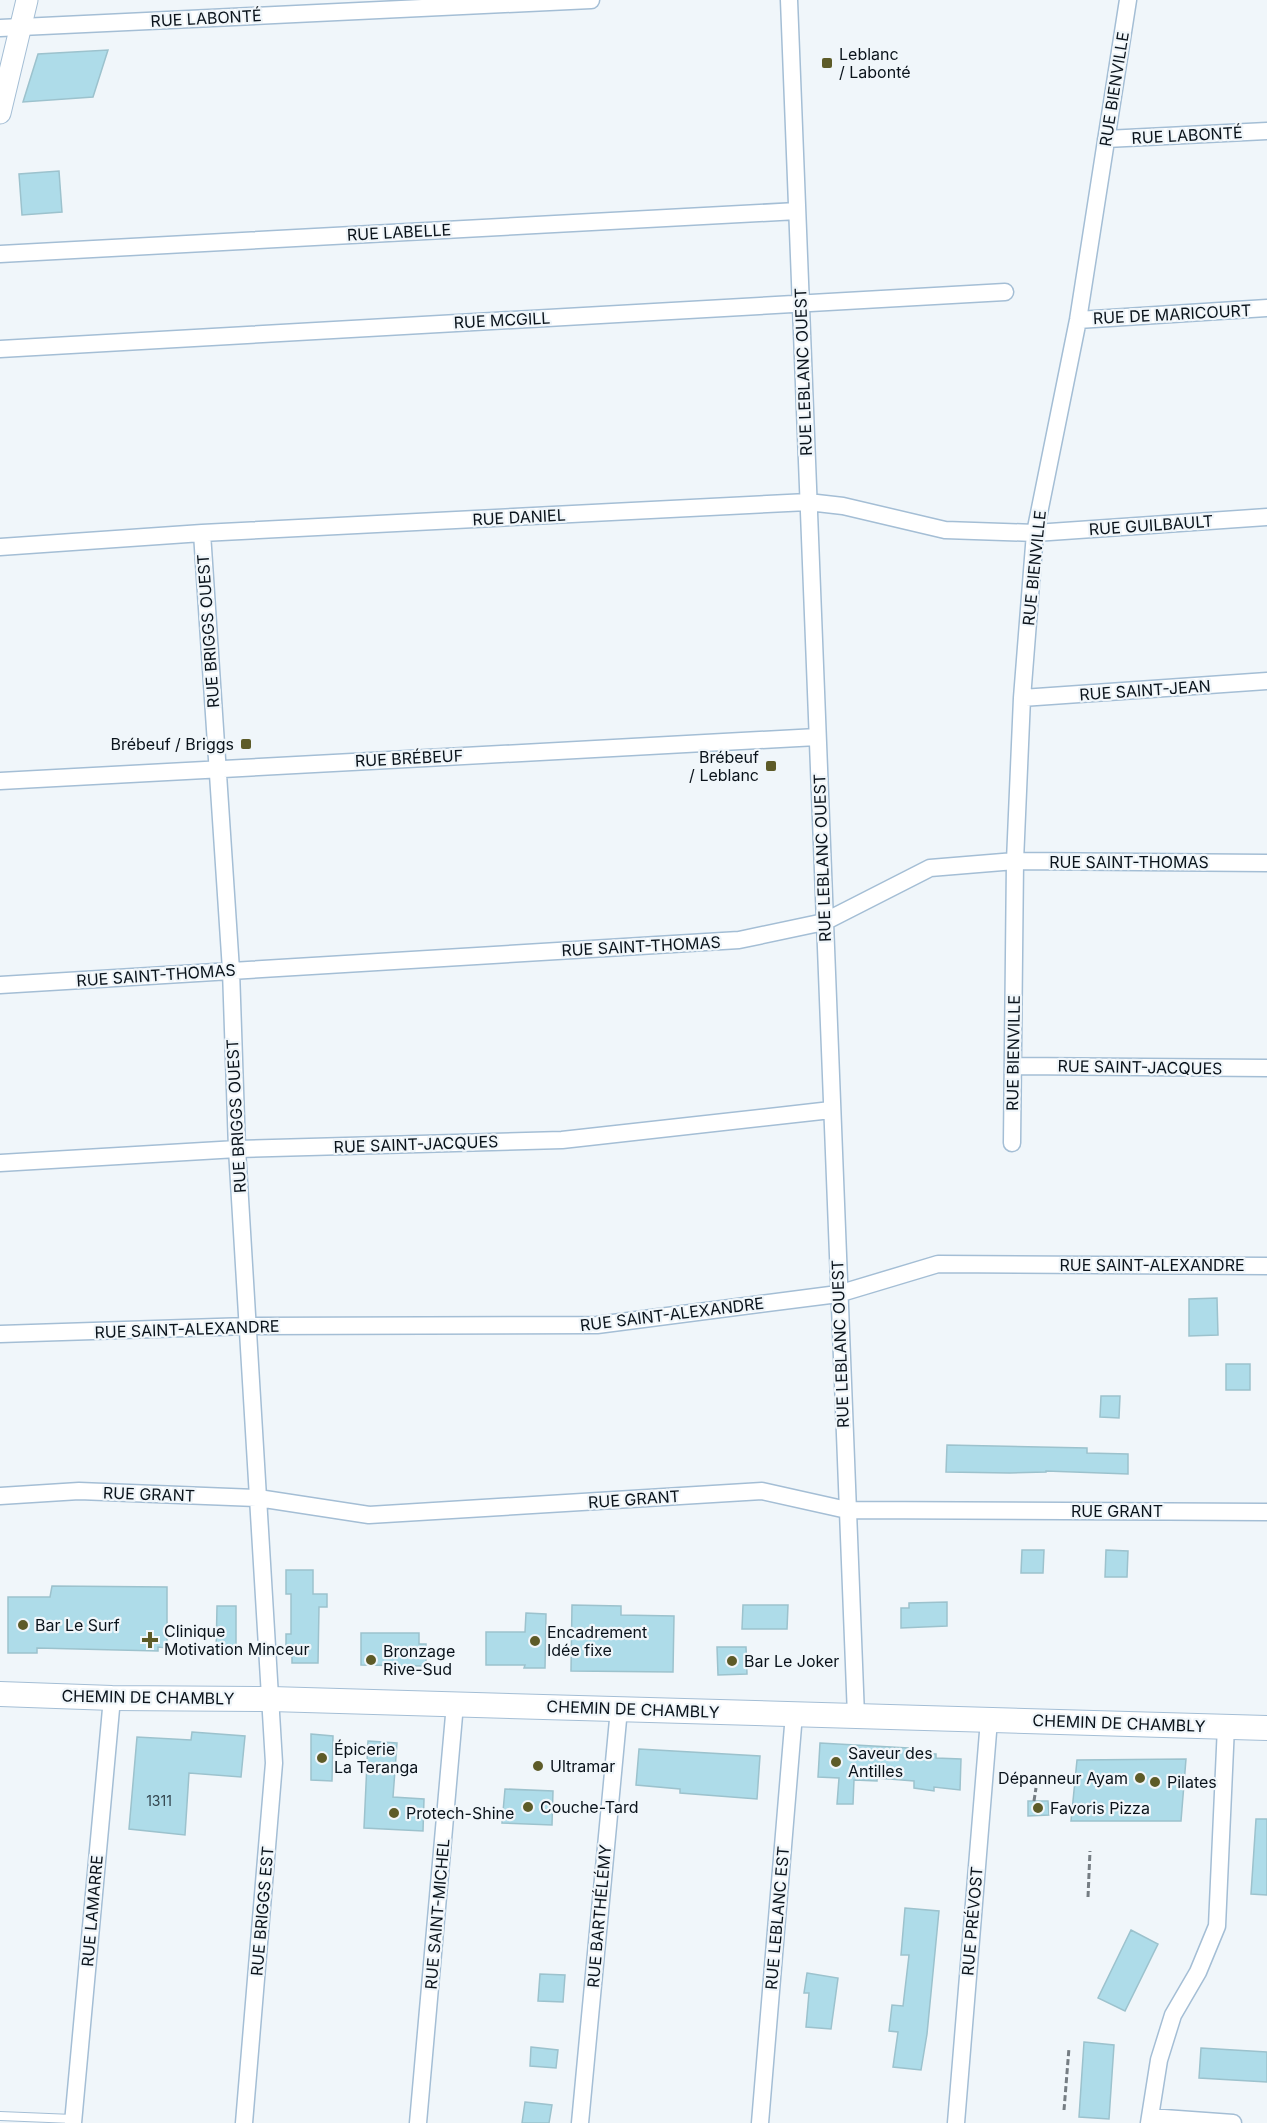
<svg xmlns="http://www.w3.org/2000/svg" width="1267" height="2123" font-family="Inter,sans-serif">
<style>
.building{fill:#aedce9;stroke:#9cc2cd;stroke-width:1.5}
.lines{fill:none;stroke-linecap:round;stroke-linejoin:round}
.service-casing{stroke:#a4bed5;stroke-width:10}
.minor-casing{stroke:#a4bed5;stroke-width:19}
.tertiary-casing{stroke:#a4bed5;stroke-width:23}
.secondary-casing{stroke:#a4bed5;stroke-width:26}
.path{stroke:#757d83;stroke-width:3;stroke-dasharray:6 3;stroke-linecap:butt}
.service{stroke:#fff;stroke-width:8}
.minor{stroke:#fff;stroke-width:16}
.tertiary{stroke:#fff;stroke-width:21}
.secondary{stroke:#fff;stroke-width:24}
.poi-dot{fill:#5d5b28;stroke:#f0f6fa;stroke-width:2}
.labels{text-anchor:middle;stroke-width:4.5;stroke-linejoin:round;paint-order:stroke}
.number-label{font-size:14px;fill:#33454e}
.street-label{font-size:16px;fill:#0a131b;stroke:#f0f6fa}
.poi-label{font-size:16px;fill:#0a131b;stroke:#f0f6fa;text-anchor:start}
</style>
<rect width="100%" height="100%" fill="#f0f6fa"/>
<path class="building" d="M108,50L93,97L23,102L38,54Z
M59,171L62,212L22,215L19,174Z
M1217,1298L1218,1335L1189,1336V1299Z
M1226,1364H1250V1390H1226Z
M1101,1396H1120L1119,1418L1100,1417Z
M947,1445L1087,1448V1453L1128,1454V1474L1046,1471V1472L1010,1473L946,1472Z
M1022,1550H1044L1043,1573H1021Z
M1106,1550L1128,1551L1127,1577H1105Z
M286,1570H313V1594H327V1607H319L318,1663H292V1654H286V1634H291V1594H286Z
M52,1586L167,1587V1648L158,1647V1651L37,1648V1653H8V1597H50Z
M947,1602V1626L901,1628V1608H909V1603Z
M572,1605L621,1606V1615L674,1616L673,1672L571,1671Z
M743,1605H788L787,1629H742Z
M217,1606H236V1655H216Z
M526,1613L546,1614L545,1668H524L525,1665H486V1632H525Z
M361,1633H419V1644H426V1666L361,1665Z
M717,1647H746L747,1674L718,1675Z
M192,1732L245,1736L241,1777L189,1773L185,1835L129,1829L137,1737L191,1740Z
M311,1734L333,1736L332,1781L311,1780Z
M368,1741L397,1743L393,1797L424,1799L423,1831L364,1828Z
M820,1743L908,1748L907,1753L936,1754V1758L961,1759L960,1790L934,1787V1791L914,1788V1781L877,1778V1781L854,1780L853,1804H837L839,1778L818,1777Z
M639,1749L760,1756L757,1799L680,1793V1789L636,1785Z
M1186,1759L1181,1821H1071L1077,1760Z
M505,1789L553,1791L552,1825L502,1823Z
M1028,1801H1048L1049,1815L1028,1816Z
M1256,1819H1267V1895L1251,1894Z
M905,1908L939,1911L927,2034L921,2070L893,2067L898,2032L889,2031L892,2005L903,2006L909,1955H901Z
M1131,1930L1158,1944L1125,2011L1098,1998Z
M807,1973L838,1978L831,2029L806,2027L809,1993H804Z
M540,1974L565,1975L563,2002L538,2001Z
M1084,2042L1114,2045L1109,2119L1079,2117Z
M531,2047L558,2050L556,2068L530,2066Z
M1201,2048L1267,2052V2082L1199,2078Z
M525,2102L552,2105L549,2123H522Z"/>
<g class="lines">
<defs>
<path id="service" d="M0,2116L73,2119"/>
<path id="minor" d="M789,0L856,1716
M0,28L591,0
M1106,139L1267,131
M0,254L797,211
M1078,320L1267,308
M0,349L1005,292
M202,533L231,970L237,1149L274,1763L244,2123
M0,547L202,533L808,502L843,506L945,530L1035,533L1267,517
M1022,698L1267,681
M0,781L817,737
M0,985L739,940L824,922L930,868L1015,861L1267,863
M1014,1066L1267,1068
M1012,1143L1015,861L1022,698L1035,533L1078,320L1128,0
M0,1163L237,1149L562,1140L831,1110
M0,1334L248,1326L597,1325L838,1294L938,1264L1267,1266
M0,1496L79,1491L258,1498L369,1515L762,1491L847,1510L1267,1512
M1150,2117L1233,2123
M73,2123L112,1698
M418,2123L455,1704
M580,2123L619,1709
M760,2123L794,1714
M956,2123L989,1720
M1149,2123L1159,2060L1173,2015L1198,1972L1217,1926L1226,1726"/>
<path id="tertiary" d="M0,113L27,0"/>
<path id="secondary" d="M0,1694L112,1698L271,1699L1267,1728"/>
</defs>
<use href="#service" class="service-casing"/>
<use href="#minor" class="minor-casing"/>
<use href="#tertiary" class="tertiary-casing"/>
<use href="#secondary" class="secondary-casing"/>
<path class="path" d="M1034,1801L1036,1788
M1088,1897L1090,1851
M1064,2110L1069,2048"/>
<use href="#service" class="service"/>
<use href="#minor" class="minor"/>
<use href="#tertiary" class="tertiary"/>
<use href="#secondary" class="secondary"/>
</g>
<g class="poi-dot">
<rect x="821" y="57" width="12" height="12" rx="3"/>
<rect x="240" y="738" width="12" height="12" rx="3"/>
<rect x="765" y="760" width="12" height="12" rx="3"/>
<circle cx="23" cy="1625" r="6"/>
<path d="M147 1631h6v6h6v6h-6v6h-6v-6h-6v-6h6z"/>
<circle cx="535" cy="1641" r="6"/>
<circle cx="371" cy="1660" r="6"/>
<circle cx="732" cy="1661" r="6"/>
<circle cx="322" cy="1758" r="6"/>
<circle cx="836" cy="1762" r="6"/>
<circle cx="538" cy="1766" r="6"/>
<circle cx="1140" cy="1778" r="6"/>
<circle cx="1155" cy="1782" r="6"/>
<circle cx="528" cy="1807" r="6"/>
<circle cx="1038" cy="1808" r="6"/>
<circle cx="394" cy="1813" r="6"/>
</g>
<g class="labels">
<g class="number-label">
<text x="159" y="1806">1311</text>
</g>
<g class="street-label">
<text transform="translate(206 18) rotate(-3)" y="6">RUE LABONTÉ</text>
<text transform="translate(1114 89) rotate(-81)" y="6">RUE BIENVILLE</text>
<text transform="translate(1187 135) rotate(-3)" y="6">RUE LABONTÉ</text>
<text transform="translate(399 232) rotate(-3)" y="6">RUE LABELLE</text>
<text transform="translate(1172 314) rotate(-3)" y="6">RUE DE MARICOURT</text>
<text transform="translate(502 320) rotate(-3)" y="6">RUE MCGILL</text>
<text transform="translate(803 372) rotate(-92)" y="6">RUE LEBLANC OUEST</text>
<text transform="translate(519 517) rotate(-3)" y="6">RUE DANIEL</text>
<text transform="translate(1151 525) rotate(-4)" y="6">RUE GUILBAULT</text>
<text transform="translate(1034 568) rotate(-84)" y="6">RUE BIENVILLE</text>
<text transform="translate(208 631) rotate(-94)" y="6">RUE BRIGGS OUEST</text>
<text transform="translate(1145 690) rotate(-4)" y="6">RUE SAINT-JEAN</text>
<text transform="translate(409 758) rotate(-3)" y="6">RUE BRÉBEUF</text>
<text transform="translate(822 858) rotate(-92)" y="6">RUE LEBLANC OUEST</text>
<text x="1129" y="868">RUE SAINT-THOMAS</text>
<text transform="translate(641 946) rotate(-3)" y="6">RUE SAINT-THOMAS</text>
<text transform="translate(156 975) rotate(-4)" y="6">RUE SAINT-THOMAS</text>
<text transform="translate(1013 1053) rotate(-89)" y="6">RUE BIENVILLE</text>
<text transform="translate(1140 1067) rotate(1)" y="6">RUE SAINT-JACQUES</text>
<text transform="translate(236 1116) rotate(-93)" y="6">RUE BRIGGS OUEST</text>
<text transform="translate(416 1144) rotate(-2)" y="6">RUE SAINT-JACQUES</text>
<text x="1152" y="1271">RUE SAINT-ALEXANDRE</text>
<text transform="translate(672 1314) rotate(-7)" y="6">RUE SAINT-ALEXANDRE</text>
<text transform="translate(187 1329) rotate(-2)" y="6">RUE SAINT-ALEXANDRE</text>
<text transform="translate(840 1344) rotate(-92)" y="6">RUE LEBLANC OUEST</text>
<text transform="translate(149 1494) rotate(2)" y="6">RUE GRANT</text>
<text transform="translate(634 1499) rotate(-4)" y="6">RUE GRANT</text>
<text x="1117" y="1517">RUE GRANT</text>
<text transform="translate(148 1697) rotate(1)" y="6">CHEMIN DE CHAMBLY</text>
<text transform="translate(633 1709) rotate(2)" y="6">CHEMIN DE CHAMBLY</text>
<text transform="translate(1119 1723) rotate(2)" y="6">CHEMIN DE CHAMBLY</text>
<text transform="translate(92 1911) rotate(-85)" y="6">RUE LAMARRE</text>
<text transform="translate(262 1911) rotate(-85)" y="6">RUE BRIGGS EST</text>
<text transform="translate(437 1914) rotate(-85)" y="6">RUE SAINT-MICHEL</text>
<text transform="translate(599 1916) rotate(-85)" y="6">RUE BARTHÉLÉMY</text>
<text transform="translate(777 1918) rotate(-85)" y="6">RUE LEBLANC EST</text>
<text transform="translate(972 1921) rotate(-85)" y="6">RUE PRÉVOST</text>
</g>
<g class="poi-label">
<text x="839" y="60">Leblanc<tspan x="839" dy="18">/ Labonté</tspan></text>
<text x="234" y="750" text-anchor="end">Brébeuf / Briggs</text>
<text x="759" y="763" text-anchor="end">Brébeuf<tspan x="759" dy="18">/ Leblanc</tspan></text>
<text x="35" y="1631">Bar Le Surf</text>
<text x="164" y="1637">Clinique<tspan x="164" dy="18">Motivation Minceur</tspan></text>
<text x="547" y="1638">Encadrement<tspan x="547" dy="18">Idée fixe</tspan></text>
<text x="383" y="1657">Bronzage<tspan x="383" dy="18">Rive-Sud</tspan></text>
<text x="744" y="1667">Bar Le Joker</text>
<text x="334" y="1755">Épicerie<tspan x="334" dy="18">La Teranga</tspan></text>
<text x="848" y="1759">Saveur des<tspan x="848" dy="18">Antilles</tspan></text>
<text x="550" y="1772">Ultramar</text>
<text x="1128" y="1784" text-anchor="end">Dépanneur Ayam</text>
<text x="1167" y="1788">Pilates</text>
<text x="540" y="1813">Couche-Tard</text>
<text x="1050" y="1814">Favoris Pizza</text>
<text x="406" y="1819">Protech-Shine</text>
</g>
</g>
</svg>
